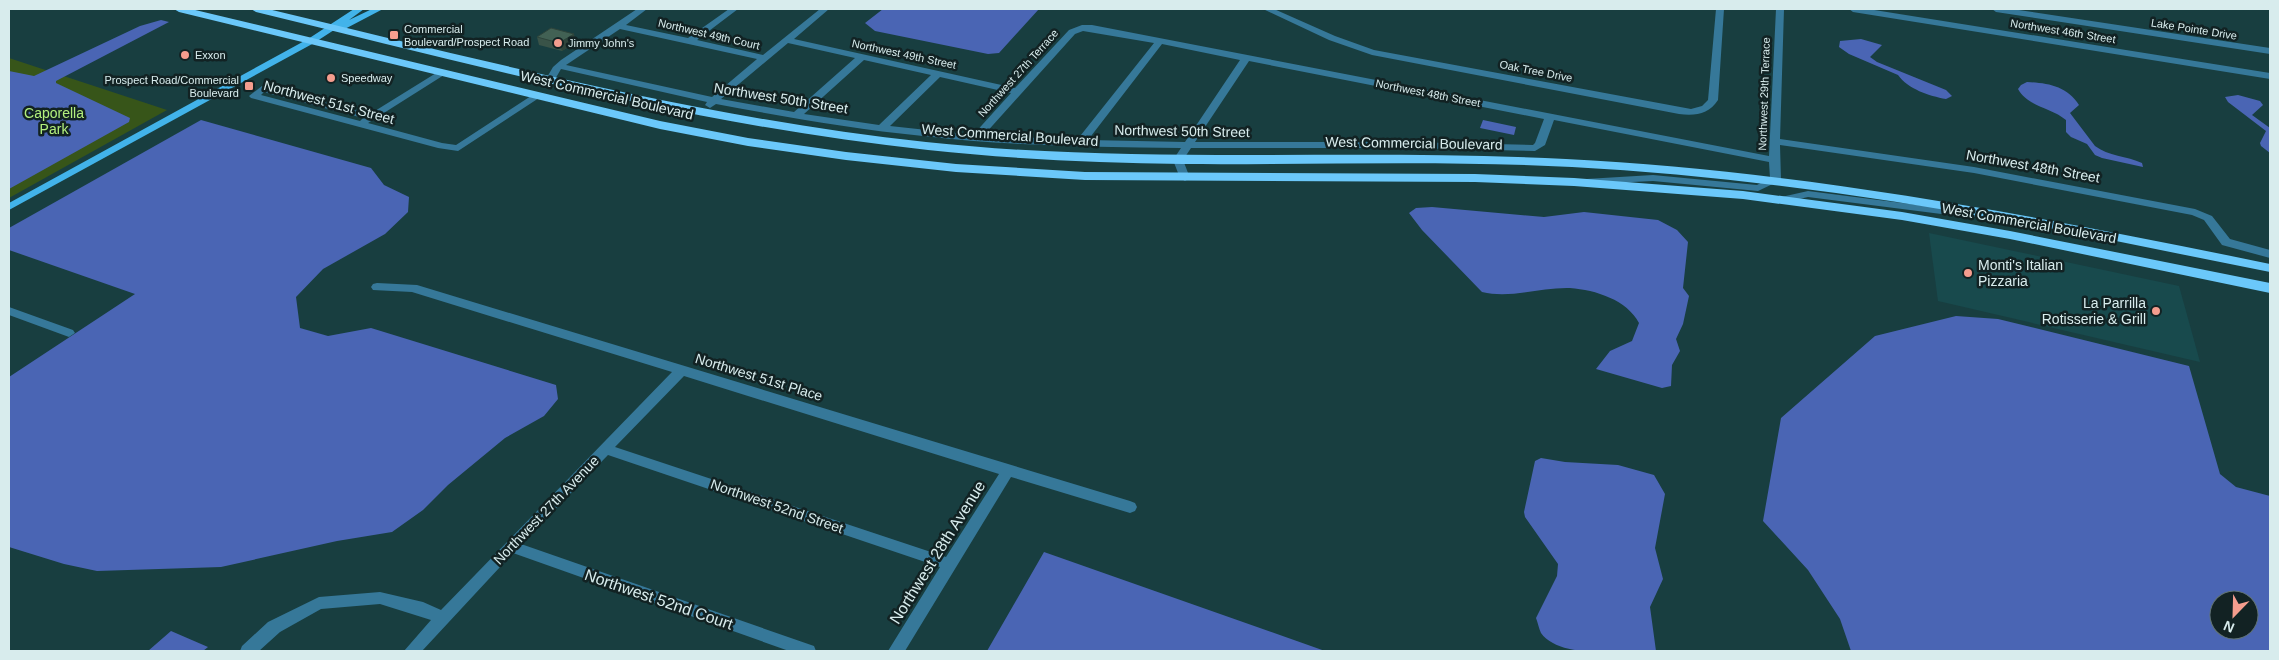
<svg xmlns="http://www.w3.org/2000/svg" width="2279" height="660" font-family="Helvetica,sans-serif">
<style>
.built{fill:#184a4d}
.green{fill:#375519}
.water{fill:#4a65b4;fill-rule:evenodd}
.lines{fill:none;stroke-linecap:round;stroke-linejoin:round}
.minor{fill:#367899;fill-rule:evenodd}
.major{fill:#42b3ea;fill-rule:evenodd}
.highway{fill:#6bc8fa;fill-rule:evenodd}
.wall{fill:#395348}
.shaded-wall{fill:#2e443b}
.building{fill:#426154;stroke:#2e443b}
.poi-dot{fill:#f59d8e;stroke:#122223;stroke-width:2}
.labels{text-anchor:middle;stroke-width:5;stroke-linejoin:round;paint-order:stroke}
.far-poi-label{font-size:11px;fill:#d8eced;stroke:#122223;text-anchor:start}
.far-street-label{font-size:11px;fill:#d8eced;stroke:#122223}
.street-label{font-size:14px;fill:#d8eced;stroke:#122223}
.park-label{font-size:14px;fill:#b2ef7d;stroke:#122223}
.poi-label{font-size:14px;fill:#d8eced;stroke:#122223;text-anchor:start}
.near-street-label{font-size:16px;fill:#d8eced;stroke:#122223}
</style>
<rect width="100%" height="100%" fill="#183e40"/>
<path class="built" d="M1929,233L2179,286L2200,362L1938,301Z"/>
<path class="green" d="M9,58L167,110L9,198Z"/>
<path class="water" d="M883,9H1039L999,53L988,54L875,31L865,23Z
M161,20L169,22L56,81V83L130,118L129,122L9,189V71L34,76L140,26Z
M1861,39L1882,45L1870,57L1877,62L1946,90L1952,96L1946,99C1929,96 1908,89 1898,75L1849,54L1839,47L1840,41Z
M2027,82C2048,83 2067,86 2079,105L2070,113L2095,146C2108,156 2127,156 2142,163L2143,167L2102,158L2095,155L2087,144L2071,137L2066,132V120C2051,107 2028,107 2018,89L2021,85Z
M2238,95L2260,101L2263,105L2252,115L2270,128V153L2261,146L2260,143L2266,131L2228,102L2225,97Z
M201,120L371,168L384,185L409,197L408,212L385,234L323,269L296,297L300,328L328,336L371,328L556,385L558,399L544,416L505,438L448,485L423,510L392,532L337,541L221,567L97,571L64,564L9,547V377L135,294L9,250V228Z
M1483,120L1516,127L1514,135L1480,128Z
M1432,207L1544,217L1584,212L1658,220L1677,230L1688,242L1683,288L1689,296L1683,324L1676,339L1680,351L1672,365L1671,386L1662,388L1596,369L1610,351L1632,341L1639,323C1627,300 1596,290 1570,288C1541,287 1511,299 1482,292L1422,230L1409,213L1416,208Z
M1956,316L1998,319L2189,366L2220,474L2236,487L2270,496V651H1851L1840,619L1808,570L1763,521L1781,418L1875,336ZM2219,600H2249V630H2219Z
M1541,458L1565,462L1618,465L1654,475L1665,494L1655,548L1663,579L1650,607L1656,651C1627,651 1560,660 1541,633C1539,629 1538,623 1536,618L1557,576L1558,564L1525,517L1524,512L1535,461Z
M1044,552L1325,651H987Z
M171,631L208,647L203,651H148Z"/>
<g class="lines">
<path class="minor" d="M637,9H647L626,25L688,38L729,9H738L697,40L763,55L820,9H829L794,39L1015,88L1069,30L1082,25H1092L1769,156L1776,9H1784L1780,139L1974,167L2195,209L2212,216L2230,239L2270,250V258L2222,245L2204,220L2192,215L1974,173L1780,145L1781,180L1758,191L1653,181L1590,184L1585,181L1586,179L1653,175L1757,185L1770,178L1769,162L1554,120L1545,145L1535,151L1407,148H1191L1183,160L1190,178L1185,181L1180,178L1173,160L1181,148C1095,147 1008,146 923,136C853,129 785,117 716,104L710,108L705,105L707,102L561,69L554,81H548L546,79L553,67L561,60ZM620,29L757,59L712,97L566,65ZM1083,31L1154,43L1077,140L984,135L1075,34ZM788,43L855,58L794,112L721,99ZM1162,44L1240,60L1185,142L1088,140ZM864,60L931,75L879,125L804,114ZM1249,61L1544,119L1535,143L1533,145L1407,142H1195ZM940,77L1011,93L973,135L890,126Z
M1263,9H1274L1335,36L1374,50L1691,109L1702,106L1708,100L1716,9H1724L1718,100C1709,114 1696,116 1679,114L1372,55L1329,40Z
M1849,9H1868L2270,73V79L1853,12Z
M1992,9H2012L2270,48V54L1996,12Z
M441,70L446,73L444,75L368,123L442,143L456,145L534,94L537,93L542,96L458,151L438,148L251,98L249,96L262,86L370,114ZM264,92L267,93L363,118L360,121L261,95Z
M1808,191L1957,210L1981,211L1987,214L1981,217L1957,216L1808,197L1781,203L1775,200L1777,198Z
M377,283L417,285L1130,501L1135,503L1137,507L1135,511L1130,513L1011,477L905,651H888L940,567L608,455L521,544L814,646L816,651H789L513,553L422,651H404L431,620L380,604L321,609L280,632L259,651H240L242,646L268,622L319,597L380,592L423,602L441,610L672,372L412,292L373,290L371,287L373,284ZM684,376L999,474L946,557L615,447Z
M9,307L73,330L75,333L69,337L9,315Z"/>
<path class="major" d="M354,9H364L349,20L372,9H383L341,31L334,30L314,43L9,210V203L308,39Z"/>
<path class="highway" d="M174,9H191L660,121L748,138L846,152L956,164L1085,172L1475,174L1574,178L1743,191L1902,212L2010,231L2270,283V293L2010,239L1902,220L1743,199L1574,186L1475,182L1085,180L956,172L846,160L748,146L660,129L179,12Z
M251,9H268C486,61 703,118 926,142C1139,165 1353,148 1566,159C1804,171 2038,216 2270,264V272C2183,255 2096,236 2009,221C1865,195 1719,175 1572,167C1443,160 1313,165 1183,164C1098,163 1012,159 928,150C700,126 478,66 256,12Z"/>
</g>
<path class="wall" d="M537,37L576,42L562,51L539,45Z"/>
<path class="shaded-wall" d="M574,34L576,42L562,51L559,43Z"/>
<path class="building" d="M551,28L574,34L559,43L537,37Z"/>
<g class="poi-dot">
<rect x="389" y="30" width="10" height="10" rx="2.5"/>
<circle cx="558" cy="43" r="5"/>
<circle cx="185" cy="55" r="5"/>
<circle cx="331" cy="78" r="5"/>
<rect x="244" y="81" width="10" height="10" rx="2.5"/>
<circle cx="1968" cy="273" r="5"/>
<circle cx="2156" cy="311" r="5"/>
</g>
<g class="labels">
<g class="far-poi-label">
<text x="404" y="33">Commercial<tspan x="404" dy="13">Boulevard/Prospect Road</tspan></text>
<text x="568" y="47">Jimmy John's</text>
<text x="195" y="59">Exxon</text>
<text x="341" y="82">Speedway</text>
<text x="239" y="84" text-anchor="end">Prospect Road/Commercial<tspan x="239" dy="13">Boulevard</tspan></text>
</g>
<g class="far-street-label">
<text transform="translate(2194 29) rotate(9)" y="4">Lake Pointe Drive</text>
<text transform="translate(2063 31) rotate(9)" y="4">Northwest 46th Street</text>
<text transform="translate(709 34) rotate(13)" y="4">Northwest 49th Court</text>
<text transform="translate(904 54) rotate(12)" y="4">Northwest 49th Street</text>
<text transform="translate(1536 71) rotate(11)" y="4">Oak Tree Drive</text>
<text transform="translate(1018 73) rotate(-48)" y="4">Northwest 27th Terrace</text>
<text transform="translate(1428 93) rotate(11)" y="4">Northwest 48th Street</text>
<text transform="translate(1764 94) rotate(-88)" y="4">Northwest 29th Terrace</text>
</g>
<g class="street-label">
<text transform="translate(607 95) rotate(13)" y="5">West Commercial Boulevard</text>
<text transform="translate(781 98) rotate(9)" y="5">Northwest 50th Street</text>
<text transform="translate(329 102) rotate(15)" y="5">Northwest 51st Street</text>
<text transform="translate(1182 131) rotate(1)" y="5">Northwest 50th Street</text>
<text transform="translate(1010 135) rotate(4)" y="5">West Commercial Boulevard</text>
<text transform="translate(1414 143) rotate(1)" y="5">West Commercial Boulevard</text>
<text transform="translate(2033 166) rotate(10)" y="5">Northwest 48th Street</text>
<text transform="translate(2029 223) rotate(10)" y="5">West Commercial Boulevard</text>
<text transform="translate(759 377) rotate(17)" y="5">Northwest 51st Place</text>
<text transform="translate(777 506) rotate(19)" y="5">Northwest 52nd Street</text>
<text transform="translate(546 510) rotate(-46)" y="5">Northwest 27th Avenue</text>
</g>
<g class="park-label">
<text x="54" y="118">Caporella<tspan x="54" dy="16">Park</tspan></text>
</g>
<g class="poi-label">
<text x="1978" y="270">Monti's Italian<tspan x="1978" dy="16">Pizzaria</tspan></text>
<text x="2146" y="308" text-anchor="end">La Parrilla<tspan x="2146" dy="16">Rotisserie &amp; Grill</tspan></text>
</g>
<g class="near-street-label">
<text transform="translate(937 552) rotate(-58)" y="6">Northwest 28th Avenue</text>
<text transform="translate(659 599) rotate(19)" y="6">Northwest 52nd Court</text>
</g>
</g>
<rect width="2279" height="660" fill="none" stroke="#d8eced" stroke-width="20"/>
<g transform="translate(2234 615) rotate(203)"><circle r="24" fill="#122223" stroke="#617374"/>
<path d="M0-4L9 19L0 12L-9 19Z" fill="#f59d8e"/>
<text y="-8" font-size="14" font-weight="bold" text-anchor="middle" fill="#d8eced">N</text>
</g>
</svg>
